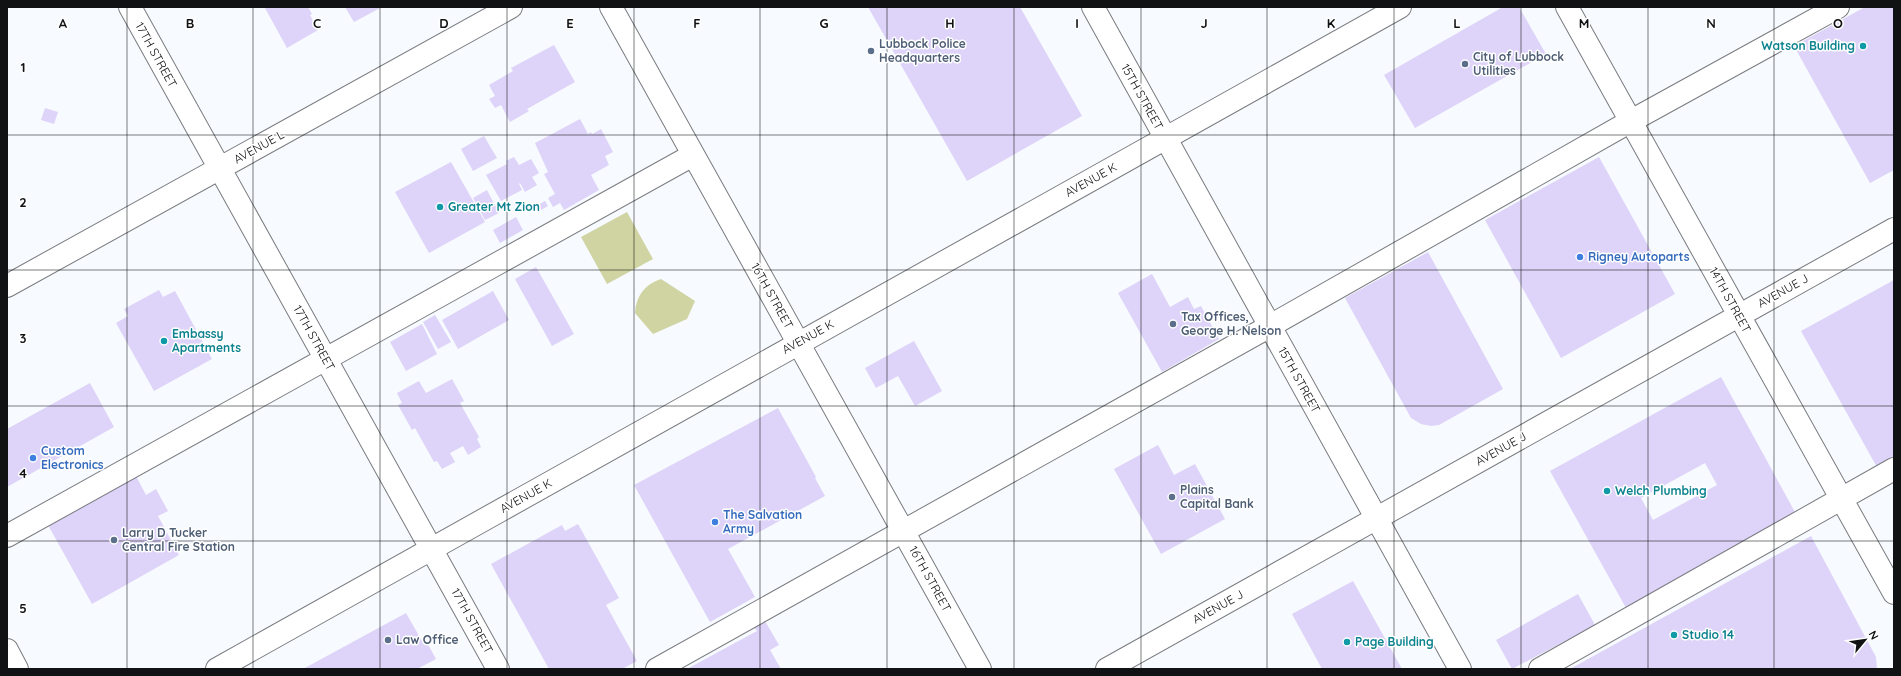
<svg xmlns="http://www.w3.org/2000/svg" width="1901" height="676" font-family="Quicksand,sans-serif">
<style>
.green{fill:#cfd4a2}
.building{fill:#ded3f8;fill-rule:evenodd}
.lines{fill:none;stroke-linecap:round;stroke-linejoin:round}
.minor-casing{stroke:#797b7f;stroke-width:24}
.major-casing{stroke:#797b7f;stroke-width:24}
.minor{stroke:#fff;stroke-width:22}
.major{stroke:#fff;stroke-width:22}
.grid{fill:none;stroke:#111214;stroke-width:1;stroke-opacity:0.55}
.culture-dot{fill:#0f9aa8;stroke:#fff;stroke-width:1.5}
.service-dot{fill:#5c6f8a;stroke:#fff;stroke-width:1.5}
.shop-dot{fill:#3f7fe0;stroke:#fff;stroke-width:1.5}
.labels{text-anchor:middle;stroke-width:3;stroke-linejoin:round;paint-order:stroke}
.service-label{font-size:12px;font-weight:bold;fill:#4e5e75;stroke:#fff;text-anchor:start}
.culture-label{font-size:12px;font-weight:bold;fill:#0d838f;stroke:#fff;text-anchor:start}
.street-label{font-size:12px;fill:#111214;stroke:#fff}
.shop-label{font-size:12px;font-weight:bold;fill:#366cbe;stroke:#fff;text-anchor:start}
.grid-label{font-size:13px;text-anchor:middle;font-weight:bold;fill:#111214;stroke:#fff;stroke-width:3;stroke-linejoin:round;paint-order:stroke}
</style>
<rect width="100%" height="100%" fill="#f7faff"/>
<path class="green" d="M627,212L653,259L607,284L581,237Z
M661,279L695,301L687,319L653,334L635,313C636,296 645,284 661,279Z"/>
<path class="building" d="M267,7H308L312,14L310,15L318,30L287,48L265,8Z
M345,7H382L354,22Z
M868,7H1020L1082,116L967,181Z
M1503,7H1519L1546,54L1415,128L1384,75Z
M1865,7H1894V170L1870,183L1794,46Z
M554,45L575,82L527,109L529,111L510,122L501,105L495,108L489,99L495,96L489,85L513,71L511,68Z
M45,108L58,112L54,124L41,120Z
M580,119L588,134L591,132L592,134L601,129L613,152L605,156L609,165L591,175L599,190L564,210L560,203L553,207L548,198L555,194L544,174L548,172L535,143Z
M484,136L497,158L473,171L461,149Z
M514,157L519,165L531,159L539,173L532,177L537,185L525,192L520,183L519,184L522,190L501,201L486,175L507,164L506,161Z
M1599,157L1675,294L1561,358L1485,220Z
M451,162L485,222L429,253L395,192Z
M487,190L499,213L485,220L473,198Z
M545,201L548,206L541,210L538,205Z
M516,217L523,230L500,243L493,230Z
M1428,252L1503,389L1439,425L1431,426L1421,424L1411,418L1345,298Z
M536,267L574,334L552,346L515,279Z
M1152,274L1170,307L1188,297L1194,309L1201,306L1219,339L1162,372L1118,293Z
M1894,280V460L1878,469L1801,331Z
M159,290L163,297L175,291L212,359L154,391L116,323L128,316L124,309Z
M493,291L509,320L458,349L442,320Z
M435,315L451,342L438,349L423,322Z
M422,324L437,354L406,371L390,342Z
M914,341L942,391L915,406L898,376L876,388L865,368Z
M1721,377L1796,514L1626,608L1550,471ZM1705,463L1717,485L1653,520L1641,498Z
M452,379L464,401L460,403L479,437L477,439L481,447L468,455L463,446L450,453L455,462L442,469L437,461L434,462L415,428L412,430L398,405L402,403L397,393L419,381L426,393Z
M90,383L114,427L7,487V429Z
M778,408L816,477L815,478L825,496L728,549L755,597L710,622L634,485Z
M1158,445L1174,475L1195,464L1225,519L1161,554L1114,469Z
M136,476L146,495L156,489L168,511L158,516L179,555L92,604L48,525Z
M578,524L619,598L606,605L637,661L622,669H549L491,564L562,525L565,531Z
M1811,536L1876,657L1877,669H1570Z
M1353,581L1402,669H1322L1292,614Z
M1578,594L1595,625L1512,669L1496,640Z
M406,613L422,641L425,639L436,659L417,669H303Z
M765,621L779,645L770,650L781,669H687L757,631L754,627Z"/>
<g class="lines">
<defs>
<path id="minor" d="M130,7L498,669
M611,7L980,669
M1093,7L1460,669
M1567,7L1894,593
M7,286L511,7
M7,536L693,155
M7,650L17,669
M657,669L1270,326L1631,121L1838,7
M1107,669L1894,229
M1540,669L1894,469"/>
<path id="major" d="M217,669L1400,7"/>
</defs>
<use href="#minor" class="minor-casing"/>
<use href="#major" class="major-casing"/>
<use href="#minor" class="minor"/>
<use href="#major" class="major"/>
</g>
<path class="grid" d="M127,7V669M253,7V669M380,7V669M507,7V669M634,7V669M760,7V669M887,7V669M1014,7V669M1141,7V669M1267,7V669M1394,7V669M1521,7V669M1648,7V669M1774,7V669M7,135H1894M7,270H1894M7,406H1894M7,541H1894"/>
<g class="culture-dot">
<circle cx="1863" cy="46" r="4"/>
<circle cx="440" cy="207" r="4"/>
<circle cx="164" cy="341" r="4"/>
<circle cx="1607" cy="491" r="4"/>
<circle cx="1674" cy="635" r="4"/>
<circle cx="1347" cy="642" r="4"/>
</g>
<g class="service-dot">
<circle cx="871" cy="51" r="4"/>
<circle cx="1465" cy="64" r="4"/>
<circle cx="1173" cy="324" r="4"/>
<circle cx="1172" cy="497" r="4"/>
<circle cx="114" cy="540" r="4"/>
<circle cx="388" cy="640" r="4"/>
</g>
<g class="shop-dot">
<circle cx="1580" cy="257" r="4"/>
<circle cx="33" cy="458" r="4"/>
<circle cx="715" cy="522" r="4"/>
</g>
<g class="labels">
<g class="service-label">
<text x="879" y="48">Lubbock Police<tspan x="879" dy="14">Headquarters</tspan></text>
<text x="1473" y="61">City of Lubbock<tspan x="1473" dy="14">Utilities</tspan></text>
<text x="1181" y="321">Tax Offices,<tspan x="1181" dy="14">George H. Nelson</tspan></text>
<text x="1180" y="494">Plains<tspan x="1180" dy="14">Capital Bank</tspan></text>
<text x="122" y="537">Larry D Tucker<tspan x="122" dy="14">Central Fire Station</tspan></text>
<text x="396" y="644">Law Office</text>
</g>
<g class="culture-label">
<text x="1855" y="50" text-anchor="end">Watson Building</text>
<text x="448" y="211">Greater Mt Zion</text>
<text x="172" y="338">Embassy<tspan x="172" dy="14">Apartments</tspan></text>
<text x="1615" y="495">Welch Plumbing</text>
<text x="1682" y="639">Studio 14</text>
<text x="1355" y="646">Page Building</text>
</g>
<g class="street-label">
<text transform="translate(156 55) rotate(61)" y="4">17TH STREET</text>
<text transform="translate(1142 97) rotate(61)" y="4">15TH STREET</text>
<text transform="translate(259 147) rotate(-29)" y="4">AVENUE L</text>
<text transform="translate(1091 180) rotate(-29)" y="4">AVENUE K</text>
<text transform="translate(1783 291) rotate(-29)" y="4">AVENUE J</text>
<text transform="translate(772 296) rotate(61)" y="4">16TH STREET</text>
<text transform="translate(1730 300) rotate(61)" y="4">14TH STREET</text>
<text transform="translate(808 337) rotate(-29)" y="4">AVENUE K</text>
<text transform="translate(314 338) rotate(61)" y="4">17TH STREET</text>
<text transform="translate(1299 380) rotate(61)" y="4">15TH STREET</text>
<text transform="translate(1501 449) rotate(-29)" y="4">AVENUE J</text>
<text transform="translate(526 496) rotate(-29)" y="4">AVENUE K</text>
<text transform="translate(930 579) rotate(61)" y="4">16TH STREET</text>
<text transform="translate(1218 607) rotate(-29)" y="4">AVENUE J</text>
<text transform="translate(472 621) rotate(61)" y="4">17TH STREET</text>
</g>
<g class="shop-label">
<text x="1588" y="261">Rigney Autoparts</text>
<text x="41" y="455">Custom<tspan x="41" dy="14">Electronics</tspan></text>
<text x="723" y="519">The Salvation<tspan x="723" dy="14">Army</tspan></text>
</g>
</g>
<g class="grid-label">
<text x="63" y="28">A</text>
<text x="190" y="28">B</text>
<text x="317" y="28">C</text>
<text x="444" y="28">D</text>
<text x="570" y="28">E</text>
<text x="697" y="28">F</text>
<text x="824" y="28">G</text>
<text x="950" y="28">H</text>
<text x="1077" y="28">I</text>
<text x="1204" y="28">J</text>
<text x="1331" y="28">K</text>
<text x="1457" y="28">L</text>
<text x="1584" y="28">M</text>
<text x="1711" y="28">N</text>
<text x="1838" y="28">O</text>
<text x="23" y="72">1</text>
<text x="23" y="207">2</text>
<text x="23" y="343">3</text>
<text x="23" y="478">4</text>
<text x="23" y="613">5</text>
</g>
<rect width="1901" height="676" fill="none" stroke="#111214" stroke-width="16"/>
<g transform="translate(1865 640) rotate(61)" stroke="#ffffff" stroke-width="3" paint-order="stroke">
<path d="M0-3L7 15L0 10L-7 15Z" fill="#111214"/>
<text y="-6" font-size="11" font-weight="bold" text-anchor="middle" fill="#111214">N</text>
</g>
</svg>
